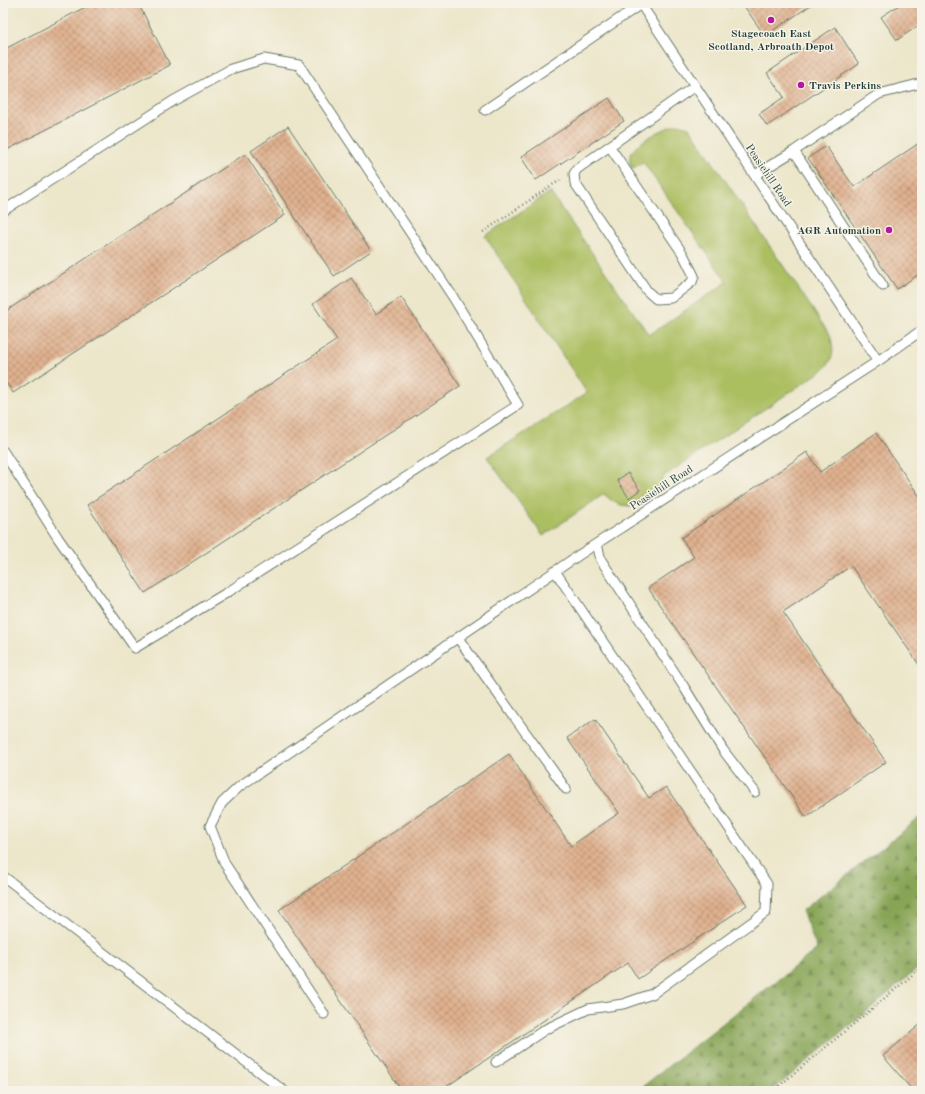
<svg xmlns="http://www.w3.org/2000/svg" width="925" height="1094" font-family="'Old Standard TT',serif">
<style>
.green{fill:#abbe61;stroke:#657e4a}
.forest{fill:url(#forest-firs);stroke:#547146}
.building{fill:url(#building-cross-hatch)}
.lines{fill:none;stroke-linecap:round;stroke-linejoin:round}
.lane-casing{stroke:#677868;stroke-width:11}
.path{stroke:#677868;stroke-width:2.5;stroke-dasharray:1 3;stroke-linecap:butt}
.lane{stroke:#fff;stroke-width:9}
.poi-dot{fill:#b5179e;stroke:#f7f3e8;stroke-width:1.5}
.labels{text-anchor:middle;stroke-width:3;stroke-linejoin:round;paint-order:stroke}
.poi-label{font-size:11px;font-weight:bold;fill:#1f3d34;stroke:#f7f3e8}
.street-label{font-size:11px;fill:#1f3d34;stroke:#f7f3e8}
</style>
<defs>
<pattern id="forest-firs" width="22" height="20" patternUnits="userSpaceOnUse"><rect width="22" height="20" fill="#88a557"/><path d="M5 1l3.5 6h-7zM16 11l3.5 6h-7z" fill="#6f8849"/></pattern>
<pattern id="building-cross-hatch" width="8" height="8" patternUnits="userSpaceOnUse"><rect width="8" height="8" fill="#e0b18f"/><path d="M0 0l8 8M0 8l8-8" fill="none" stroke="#b59176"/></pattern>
</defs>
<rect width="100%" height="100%" fill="#f7f3e8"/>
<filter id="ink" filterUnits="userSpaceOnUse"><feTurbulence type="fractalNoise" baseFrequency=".025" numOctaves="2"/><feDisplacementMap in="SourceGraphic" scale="8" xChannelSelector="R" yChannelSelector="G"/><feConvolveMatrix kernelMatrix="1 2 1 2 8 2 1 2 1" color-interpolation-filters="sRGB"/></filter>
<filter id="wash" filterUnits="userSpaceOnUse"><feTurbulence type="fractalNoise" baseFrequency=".012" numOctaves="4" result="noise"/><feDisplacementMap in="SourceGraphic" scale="16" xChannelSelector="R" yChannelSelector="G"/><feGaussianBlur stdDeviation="0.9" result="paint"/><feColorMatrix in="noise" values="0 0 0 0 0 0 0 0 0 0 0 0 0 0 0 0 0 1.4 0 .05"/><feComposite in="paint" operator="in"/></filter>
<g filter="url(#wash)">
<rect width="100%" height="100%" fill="#ece6ca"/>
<path class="green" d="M678,124L689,127L830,335C835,352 834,361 820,372L664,476L657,490L630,506L621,505L612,501L604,494L543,536L487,457L587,393L485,236L550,192L649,335L727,282L643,162L632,169C631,165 628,159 631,154C636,142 666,127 678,124Z"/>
<path class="forest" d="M922,816V965L772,1091H637L817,949L802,911Z"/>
<g id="blocks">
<path class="building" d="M93,3H138L170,65L3,152V50Z
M727,3H737L730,8Z
M742,3H814L765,36Z
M902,3H922V23L897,40L881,17Z
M835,27L859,64L767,126L759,114L784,97L767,73Z
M609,98L624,121L536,180L521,157Z
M288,126L371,251L334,276L251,151Z
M922,141V272L897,289L808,158L826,146L854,187Z
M245,154L285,215L13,393L3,378V313Z
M351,278L376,314L401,297L460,386L145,593L87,505L337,340L313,304Z
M876,433L922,500V669L851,566L783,612L886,762L806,817L648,588L694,557L681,538L807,452L820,472Z
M628,473L640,490L629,498L617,480Z
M595,719L649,798L666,787L747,905L638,979L628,963L440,1091H402L279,910L509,754L571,846L619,813L567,738Z
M922,1023V1091H913L883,1056Z"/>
</g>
</g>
<g filter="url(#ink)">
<use href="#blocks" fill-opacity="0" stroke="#677868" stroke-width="1"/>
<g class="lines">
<defs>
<path id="lane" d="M640,3L878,361
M485,110L641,4
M610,147L683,254L694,276L692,282L671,298L656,299L647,291L575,183L574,174L577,169L695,86
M794,151L883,286
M755,175L794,151L879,94L922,83
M3,211L173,101L231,69L264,59L299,65L453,297L518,405L228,592L135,648L58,538L3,451
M597,544L601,560L684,687L723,750L755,792
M458,638L566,789
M3,876L284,1091
M324,1014L225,864L210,826L222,803L240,786L579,555L878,361L922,330
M496,1062L546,1029L588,1009L623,1004L652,994L766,912L767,884L555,571"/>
</defs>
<use href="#lane" class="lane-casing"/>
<path class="path" d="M483,232L552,185L561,180
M773,1091L922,967"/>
<use href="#lane" class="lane"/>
</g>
</g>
<g class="poi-dot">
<circle cx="771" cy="20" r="4"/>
<circle cx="801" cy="85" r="4"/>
<circle cx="889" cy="230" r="4"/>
</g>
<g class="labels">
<g class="poi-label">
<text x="771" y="37">Stagecoach East<tspan x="771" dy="13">Scotland, Arbroath Depot</tspan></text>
<text x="809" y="89" text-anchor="start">Travis Perkins</text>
<text x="881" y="234" text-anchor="end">AGR Automation</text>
</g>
<g class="street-label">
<text transform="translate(769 175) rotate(56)" y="4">Peasiehill Road</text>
<text transform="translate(661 487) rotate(-33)" y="4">Peasiehill Road</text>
</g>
</g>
<rect width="925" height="1094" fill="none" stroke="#f7f3e8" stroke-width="16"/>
</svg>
